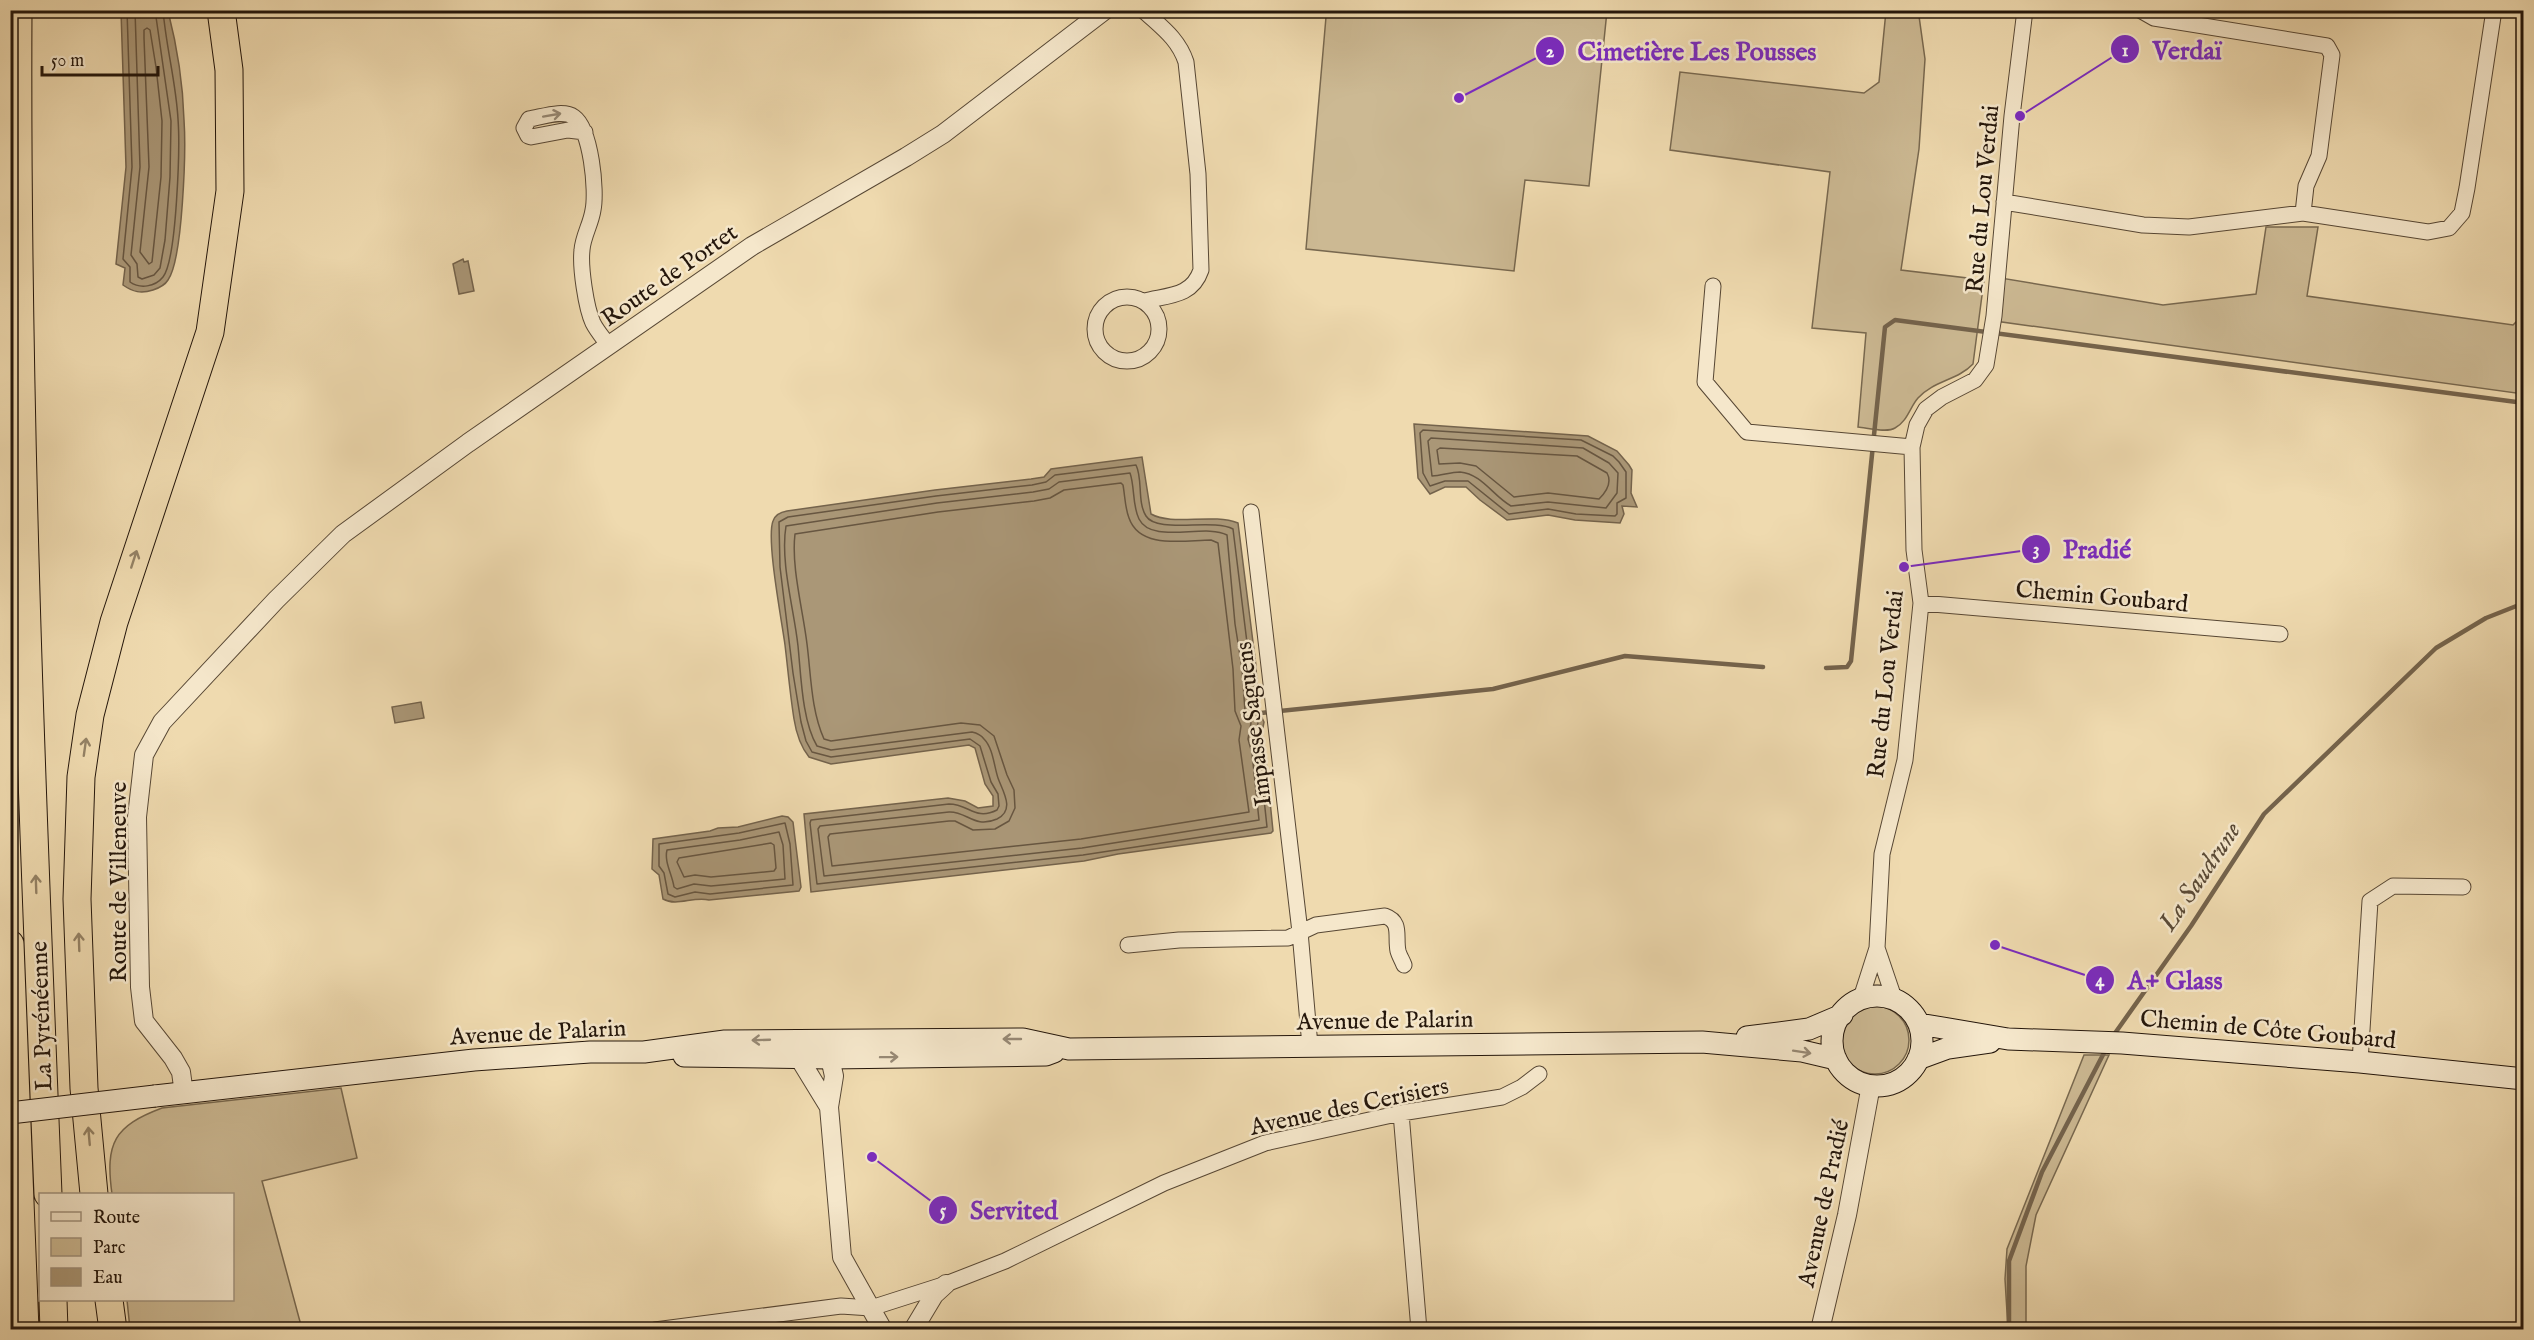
<svg xmlns="http://www.w3.org/2000/svg" width="2534" height="1340" font-family="'IM FELL English',serif">
<style>
.green{fill:#ccb993;stroke:#78684f;stroke-width:1.5}
.water{fill:#aa9777;stroke:#74634c;stroke-width:1.5}
.lines{fill:none;stroke-linecap:round;stroke-linejoin:round}
.shore{stroke:#675641;stroke-width:1.5}
.stream{stroke:#74634c;stroke-width:4.5}
.minor-casing{stroke:#574734;stroke-width:17}
.tertiary-casing{stroke:#574734;stroke-width:20}
.secondary-casing{stroke:#24160b;stroke-width:23}
.motorway-casing{stroke:#24160b;stroke-width:29}
.minor{stroke:#f5e7cb;stroke-width:15}
.tertiary{stroke:#f5e7cb;stroke-width:18}
.secondary{stroke:#f5e7cb;stroke-width:21}
.motorway{stroke:#efdaaf;stroke-width:27}
.secondary-bridge-casing{stroke:#24160b;stroke-width:23;stroke-linecap:butt}
.secondary-bridge{stroke:#f5e7cb;stroke-width:21}
.oneway{stroke:#978975}
.oneway2{stroke:#948265}
.labels{text-anchor:middle;stroke-width:5;stroke-linejoin:round;paint-order:stroke}
.street-label{font-size:24px;fill:#24160b;stroke:#f5e7cb}
.water-label{font-size:26px;font-style:italic;fill:#5a4a36;stroke:#f5e7cb}
.leader{fill:none;stroke:#7b2cbf;stroke-width:2}
.callout-dot{fill:#7b2cbf;stroke:#f5e7cb;stroke-width:2}
.mark-label{font-size:18px;text-anchor:middle;font-weight:bold;fill:#fff}
.callout-label{font-size:26px;text-anchor:middle;font-weight:bold;fill:#7b2cbf;stroke:#f5e7cb;stroke-width:5;stroke-linejoin:round;paint-order:stroke}
</style>
<rect width="100%" height="100%" fill="#efdaaf"/>
<filter id="stains"><feTurbulence type="fractalNoise" baseFrequency=".00333" numOctaves="4"/><feColorMatrix values="0 0 0 0 .2 0 0 0 0 .09 0 0 0 0 .02 0 0 0 .5 -.17"/></filter>
<radialGradient id="worn" r=".72"><stop offset=".6" stop-color="#630" stop-opacity="0"/><stop offset="1" stop-color="#630" stop-opacity=".3"/></radialGradient>
<path class="green" d="M1353,11H1607L1589,186L1525,180L1514,271L1306,249L1326,17Z
M1886,11H1921L1919,16L1925,59L1919,149L1901,270L1984,280L1973,364C1958,380 1933,381 1918,398C1910,407 1907,422 1895,428C1887,433 1868,428 1858,427L1866,333L1812,328L1830,172L1670,150L1680,72L1864,93L1879,82Z
M2266,227H2318L2307,296L2513,325L2523,315V394L1995,321L2001,278L2163,305L2256,294Z
M1841 1040a34 34 0 1 1 68 0a34 34 0 1 1-68 0Z
M2084,1055H2109L2036,1215L2026,1266V1329H2008L2005,1279L2007,1249Z
M341,1088L357,1158L262,1181L302,1329H130L127,1300H232V1194H112C105,1143 114,1126 162,1108Z"/>
<path class="water" d="M121,11H168C177,46 183,84 184,120C186,149 183,259 168,280C165,285 159,288 153,290C141,294 133,292 123,285L125,268L116,264L126,167Z
M463,259L464,262L468,261L474,291L459,294L453,264Z
M1414,424L1588,436L1617,451L1629,465L1632,470L1631,493L1637,507L1622,506L1624,514L1620,523L1575,520L1548,515L1507,520L1480,500L1466,487H1445L1430,494L1418,478Z
M1142,457L1151,514C1172,526 1212,513 1238,523L1256,666L1258,709L1264,722L1261,738L1265,751L1273,831L1271,833L1118,854L1084,861L811,892L804,814L948,798L965,801L978,808L993,806V796L985,784L975,748L969,745L831,764L809,757C801,747 796,732 794,719C790,694 788,670 785,645C782,622 766,539 773,521C775,515 781,512 787,511L935,490L1031,479L1044,477L1051,469Z
M421,702L424,718L395,723L392,707Z
M782,816L788,817L793,822L801,887L799,891L709,900C693,896 677,907 663,899L659,875L652,869L653,839L710,831L718,828L738,827Z"/>
<g class="lines">
<path class="shore" d="M127,10L132,167L123,259L130,267V282C140,289 155,287 163,277C177,259 180,145 178,119C176,82 166,47 163,10
M135,10L140,167L131,255L137,264L138,277L142,279L154,275L160,268L165,240L170,177L171,121L155,10
M147,28L150,30L156,67L162,121L161,177L152,262L149,264L140,252L149,167L144,38V30Z
M1423,430L1581,440L1613,456L1619,462L1626,472V498L1617,503V514L1615,516L1576,514L1548,509L1509,514L1468,481H1445L1430,486L1423,473L1420,433Z
M1431,438L1583,448L1609,463L1618,473L1617,493L1606,508L1548,502L1511,506C1493,496 1482,474 1460,472C1450,472 1441,476 1432,476L1428,441Z
M1440,448L1577,456L1607,473C1612,482 1606,492 1599,499L1548,493L1514,497L1476,466L1460,463L1439,464L1437,450Z
M1136,465C1143,479 1137,502 1146,516C1157,534 1213,518 1233,529L1250,667L1252,710L1258,723L1255,738L1259,752L1267,827L1083,855L817,884L810,823L811,820L949,804C969,804 975,821 997,810L999,806L998,794L991,782L980,746L970,739L831,757L812,752L806,741L801,722L793,673L780,567L779,522L788,517L936,496L1032,485L1046,482L1055,475Z
M1130,473C1135,487 1132,505 1139,519C1152,545 1205,523 1227,535L1235,624L1242,668L1245,711L1251,723L1248,739L1252,753L1259,820L1082,848L824,876L818,829L820,826L949,812C967,811 974,829 997,819C1016,810 1002,790 998,778C994,766 993,748 984,739C981,735 977,733 972,732L831,750L817,746C802,721 801,675 798,646C794,609 780,562 786,526L937,503L1033,492L1049,489L1059,482Z
M1121,483L1123,485C1125,496 1125,508 1129,518C1140,550 1185,540 1211,540L1218,543L1233,669L1235,711L1241,726L1239,740L1249,812L1081,839L832,866L828,837L830,834L949,821H955L973,830L995,829L1009,821L1015,808L1014,790L1007,775L994,736L980,725L961,723L831,741L824,739C811,710 811,675 807,644C803,610 791,567 795,534L938,512L1034,501L1050,498L1064,490Z
M785,823L790,844L793,885L710,894L695,892L675,897L668,894L664,873L659,866V844L739,833Z
M779,832L783,845L785,879L711,886L694,884L677,889L674,887C672,874 664,862 667,850L740,840Z
M771,843L774,845L776,868L774,871L711,877L695,875L684,877L677,862L679,858Z"/>
<path class="stream" d="M1826,668L1847,667L1851,661L1885,327L1895,320L2524,403
M1261,713L1493,689L1625,656L1763,667
M2113,1036L2191,926L2264,814L2436,648L2486,618L2524,603
M2009,1330V1261L2042,1172L2106,1049"/>
<defs>
<path id="minor" d="M1143,10C1161,27 1178,38 1186,62L1198,174L1201,270C1192,297 1168,295 1144,301
M2140,10L2154,18L2327,46L2332,55L2319,156L2306,186L2303,213
M585,132L568,130L531,137L528,136L524,128L529,119C542,117 563,109 574,117C591,129 597,191 593,210C591,224 583,236 582,250C580,267 586,308 593,323C597,331 604,339 609,346
M2004,202L2143,225L2189,227L2303,213L2428,232L2449,228L2462,213L2467,188L2494,10
M1713,286L1705,382L1747,432L1912,447
M1095 329a32 32 0 1 1 64 0a32 32 0 1 1-64 0Z
M1251,512L1300,932L1310,1046
M1921,603L2280,634
M1128,945L1179,940L1288,938L1316,925L1385,916C1402,922 1395,936 1398,951C1399,955 1402,960 1404,965
M1877,948L1895,1001
M1861,998L1877,948L1882,854L1905,760L1921,603L1914,550L1912,447L1917,425L1926,409L1942,397L1975,380L1986,365L1994,316L2012,116L2025,10
M2360,1062L2370,901L2393,886L2463,887
M1401,1113L1419,1330
M655,1330L841,1306L871,1308L946,1284L1005,1261L1164,1183L1265,1143L1401,1113L1502,1097L1522,1087L1539,1074"/>
<path id="tertiary" d="M824,1047L830,1058L834,1076L829,1107L842,1257L883,1330
M799,1058L829,1107
M184,1094L181,1072L173,1058L144,1021L140,987L137,817L144,755L162,722L276,600L343,534L468,443L752,246L906,157L943,134L1105,10
M913,1330L934,1295L946,1284
M1820,1330L1847,1215L1871,1085"/>
<path id="secondary" d="M1832 1041a45 45 0 1 1 90 0a45 45 0 1 1-90 0Z
M1919,1024L2008,1039L2122,1043L2360,1062L2524,1079
M1747,1037L1809,1029L1842,1015
M684,1056L830,1058L1046,1055L1054,1052
M1918,1059L1948,1048L1990,1042
M155,1096L474,1060L590,1052H644L725,1041L1023,1039L1069,1049L1702,1042L1802,1051L1836,1059"/>
<path id="motorway" d="M18,10C16,405 32,800 48,1194
M10,944L25,1330
M94,1194L84,1088L77,899L81,777L90,715L114,622L210,332L230,191L229,70L221,10
M53,1300L54,1330
M109,1300L113,1330"/>
</defs>
<use href="#minor" class="minor-casing"/>
<use href="#tertiary" class="tertiary-casing"/>
<use href="#secondary" class="secondary-casing"/>
<use href="#motorway" class="motorway-casing"/>
<use href="#minor" class="minor"/>
<use href="#tertiary" class="tertiary"/>
<use href="#secondary" class="secondary"/>
<use href="#motorway" class="motorway"/>
<defs>
<path id="secondary-bridge" d="M10,1113L155,1096"/>
</defs>
<use href="#secondary-bridge" class="secondary-bridge-casing"/>
<use href="#secondary-bridge" class="secondary-bridge"/>
</g>
<defs><path id="oneway-shaft" d="M-6 0H5M1.5-3L5.5 0L1.5 3" fill="none" stroke-width="1.6" stroke-linecap="round" stroke-linejoin="round" transform="scale(1.5)"/></defs>
<g class="oneway">
<use href="#oneway-shaft" transform="translate(552 115) rotate(-10)"/>
<use href="#oneway-shaft" transform="translate(1012 1039) rotate(-180)"/>
<use href="#oneway-shaft" transform="translate(761 1040) rotate(178)"/>
<use href="#oneway-shaft" transform="translate(1802 1052) rotate(9)"/>
<use href="#oneway-shaft" transform="translate(889 1057) rotate(-1)"/>
</g>
<g class="oneway2">
<use href="#oneway-shaft" transform="translate(134 559) rotate(-72)"/>
<use href="#oneway-shaft" transform="translate(85 747) rotate(-82)"/>
<use href="#oneway-shaft" transform="translate(36 884) rotate(-92)"/>
<use href="#oneway-shaft" transform="translate(79 942) rotate(-92)"/>
<use href="#oneway-shaft" transform="translate(89 1136) rotate(-95)"/>
</g>
<g class="labels">
<g class="street-label">
<text transform="translate(1982 199) rotate(-85)" y="8">Rue du Lou Verdai</text>
<text transform="translate(669 275) rotate(-35)" y="8">Route de Portet</text>
<text transform="translate(2102 596) rotate(5)" y="8">Chemin Goubard</text>
<text transform="translate(1885 684) rotate(-84)" y="8">Rue du Lou Verdai</text>
<text transform="translate(1253 724) rotate(-97)" y="8">Impasse Saguens</text>
<text transform="translate(118 882) rotate(-90)" y="8">Route de Villeneuve</text>
<text transform="translate(41 1016) rotate(-92)" y="8">La Pyrénéenne</text>
<text transform="translate(1385 1020) rotate(-1)" y="8">Avenue de Palarin</text>
<text transform="translate(2268 1029) rotate(5)" y="8">Chemin de Côte Goubard</text>
<text transform="translate(538 1032) rotate(-3)" y="8">Avenue de Palarin</text>
<text transform="translate(1349 1106) rotate(-12)" y="8">Avenue des Cerisiers</text>
<text transform="translate(1823 1203) rotate(-78)" y="8">Avenue de Pradié</text>
</g>
<g class="water-label">
<text transform="translate(2199 876) rotate(-56)" y="9">La Saudrune</text>
</g>
</g>
<path class="leader" d="M2020 116L2125 49M1459 98L1550 51M1904 567L2036 549M1995 945L2100 980M872 1157L943 1210"/>
<g class="callout-dot">
<circle cx="2020" cy="116" r="6"/>
<circle cx="1459" cy="98" r="6"/>
<circle cx="1904" cy="567" r="6"/>
<circle cx="1995" cy="945" r="6"/>
<circle cx="872" cy="1157" r="6"/>
<circle cx="2125" cy="49" r="15"/>
<circle cx="1550" cy="51" r="15"/>
<circle cx="2036" cy="549" r="15"/>
<circle cx="2100" cy="980" r="15"/>
<circle cx="943" cy="1210" r="15"/>
</g>
<g class="mark-label">
<text x="2125" y="56">1</text>
<text x="1550" y="57">2</text>
<text x="2036" y="555">3</text>
<text x="2100" y="986">4</text>
<text x="943" y="1216">5</text>
</g>
<g class="callout-label">
<text x="2187" y="59">Verdaï</text>
<text x="1697" y="60">Cimetière Les Pousses</text>
<text x="2097" y="558">Pradié</text>
<text x="2175" y="989">A+ Glass</text>
<text x="1014" y="1219">Servited</text>
</g>
<rect width="2534" height="1340" fill="none" stroke="#efdaaf" stroke-width="36"/>
<rect x="12" y="12" width="2510" height="1316" fill="none" stroke="#24160b" stroke-width="3"/>
<rect x="18" y="18" width="2498" height="1304" fill="none" stroke="#24160b" stroke-width="1.5"/>
<rect x="39" y="1193" width="195" height="108" fill="#f5e7cb" stroke="#a1937e" stroke-width="1.5"/>
<rect x="51" y="1212" width="30" height="9" fill="#f5e7cb" stroke="#a1937e" stroke-width="1.5"/>
<text x="93" y="1223" font-size="18" fill="#24160b">Route</text>
<rect x="51" y="1238" width="30" height="18" fill="#ccb993" stroke="#a1937e" stroke-width="1.5"/>
<text x="93" y="1253" font-size="18" fill="#24160b">Parc</text>
<rect x="51" y="1268" width="30" height="18" fill="#aa9777" stroke="#a1937e" stroke-width="1.5"/>
<text x="93" y="1283" font-size="18" fill="#24160b">Eau</text>
<path d="M42 66v9h116v-9" fill="none" stroke="#24160b" stroke-width="3"/>
<text x="51" y="66" font-size="18" fill="#24160b" stroke="#f5e7cb" stroke-width="4.5" paint-order="stroke">50 m</text>
<rect width="100%" height="100%" filter="url(#stains)"/>
<rect width="100%" height="100%" fill="url(#worn)"/>
</svg>
